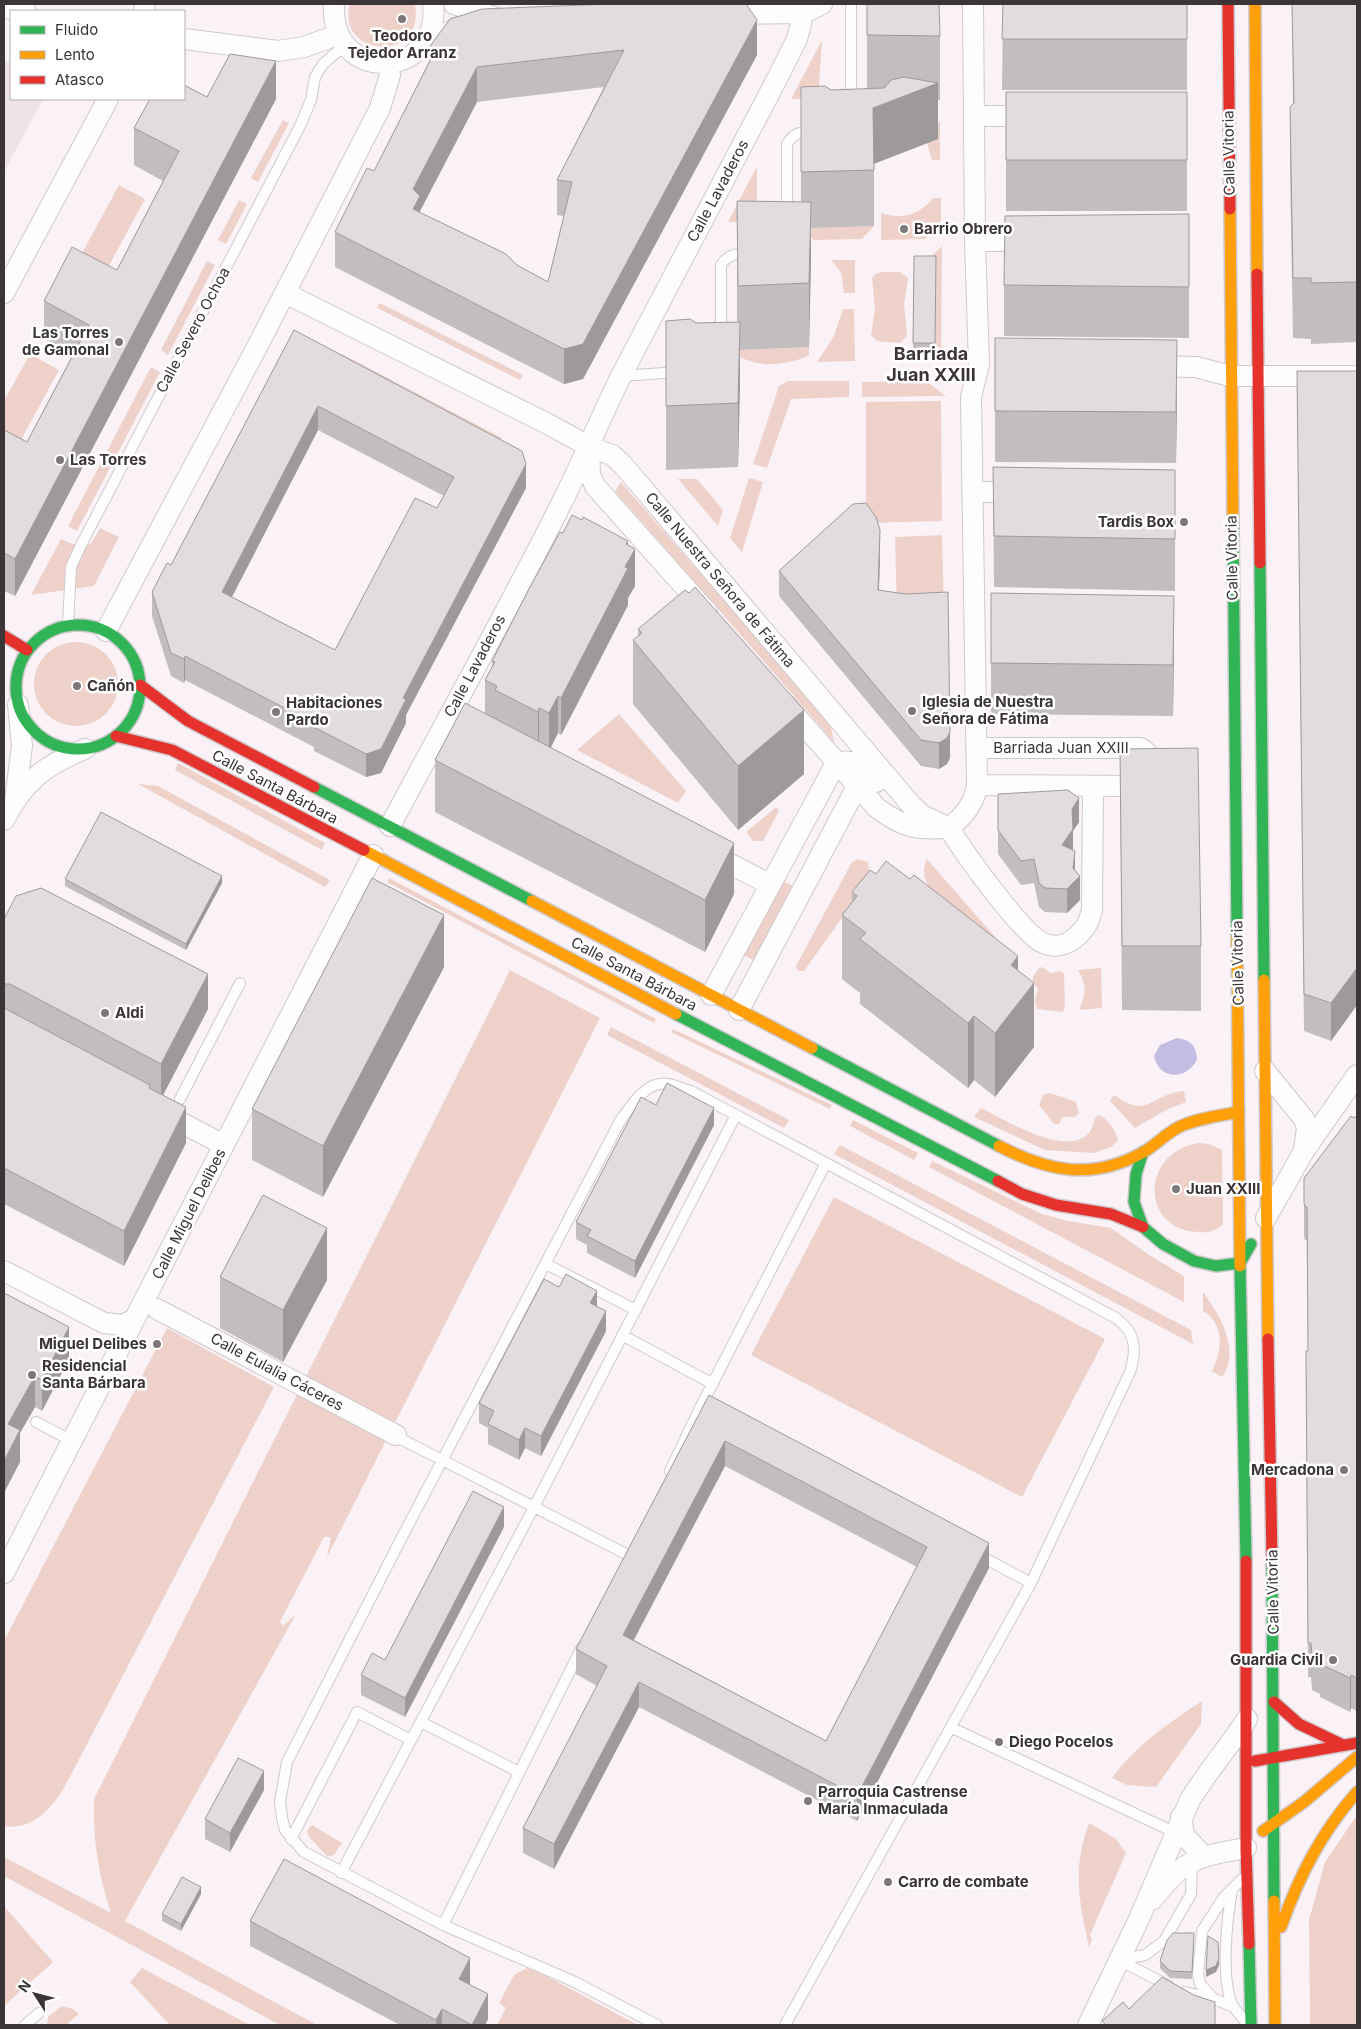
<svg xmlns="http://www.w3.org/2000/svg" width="1361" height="2029" font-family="Inter,sans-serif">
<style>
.built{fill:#f0e2e9}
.green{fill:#eed2ca}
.water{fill:#c3bce3}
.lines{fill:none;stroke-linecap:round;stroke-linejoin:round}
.lane-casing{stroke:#cfc9cc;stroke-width:12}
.street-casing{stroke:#cfc9cc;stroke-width:22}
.fast-casing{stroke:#cfc9cc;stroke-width:14}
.slow-casing{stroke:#cfc9cc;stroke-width:14}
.jam-casing{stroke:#cfc9cc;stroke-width:14}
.lane{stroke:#fefdfe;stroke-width:10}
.street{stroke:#fefdfe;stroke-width:20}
.fast{stroke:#30b455;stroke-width:11}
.slow{stroke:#ff9f0a;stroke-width:11}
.jam{stroke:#e5322d;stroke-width:11}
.wall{fill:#c2bdbf;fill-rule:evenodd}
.shaded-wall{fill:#9e9a9b}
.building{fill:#e2dcde;stroke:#9e9a9b;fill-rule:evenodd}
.poi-dot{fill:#7e777a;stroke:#fff;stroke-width:2}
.labels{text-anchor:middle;stroke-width:5;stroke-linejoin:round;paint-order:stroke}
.poi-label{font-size:15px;font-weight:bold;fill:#3b3538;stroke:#fff;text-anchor:start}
.street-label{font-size:15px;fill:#3b3538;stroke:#fff}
.quarter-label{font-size:18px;font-weight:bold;fill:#3b3538;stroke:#fff}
</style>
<rect width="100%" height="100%" fill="#faf2f6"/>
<path class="built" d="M4,61L11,62V99H43L4,172Z"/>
<path class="green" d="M350,4H415C426,65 335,57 350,4Z
M822,40L818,99H791Z
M283,120L289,123L258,182L251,178Z
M896,121L940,122V160H932L927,143Z
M757,166V220L728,222Z
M119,185L145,199L105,273L79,259Z
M933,198H941V221L925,239L881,240V213C901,220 920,215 933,198Z
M239,200L247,204L226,244L218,240Z
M874,226L862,239L814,240L801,228Z
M942,246L941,362L924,350H935L936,263L925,262Z
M831,260H855V293H844L841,272Z
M207,261L215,265L168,355L161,350Z
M882,272H900L908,278L904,304L907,336L900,343L877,341L871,335L875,309L872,278L875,274Z
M380,303L523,375L520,380L377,308Z
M843,309H854L855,361L817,362L834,336Z
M809,347V355C788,366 759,368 738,356V350Z
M30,354L59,370L16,449L4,442V401Z
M342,354L502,438L500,443L340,360Z
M151,367L160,372L77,531L68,526Z
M788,381H849V397L791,399L767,468L753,464L779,386Z
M926,381L946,396L862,397V382Z
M941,401L942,521L866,523V402Z
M749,478L763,482L742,552L730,538Z
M678,479H697L723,510L718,526Z
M621,482L830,723L834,742L615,491Z
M100,528L119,537L94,586L31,595L61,539L72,544H91Z
M942,535L944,613L897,615L895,537Z
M34 684a42 42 0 1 1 84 0a42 42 0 1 1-84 0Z
M619,714L686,791L678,803L577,750Z
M178,763L325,843L322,850L175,770Z
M138,784L158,786L330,880L325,887Z
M776,807L779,811L763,841H753L746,832Z
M858,859L868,862L870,879L804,971H798L796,966L852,862Z
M927,859L996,938L974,959C971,949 969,935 963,926C950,907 913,885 927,859Z
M389,878L656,1019L654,1023L387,882Z
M780,880L795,887L756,961L741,954Z
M1042,967L1051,973L1061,971L1064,974L1065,1006L1063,1012L1037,1009L1035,1001L1038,988L1032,983L1033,977L1038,969Z
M1101,968L1102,1008L1079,1010C1086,994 1087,986 1078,970Z
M510,970L600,1018L327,1557L331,1537H324L280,1622L283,1626L296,1614L125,1921L317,2025H280L4,1876V1857L111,1913C98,1873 93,1841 94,1799Z
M611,1027L789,1120L784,1128L607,1035Z
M673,1029L832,1105L830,1109L671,1032Z
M1184,1091L1186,1102L1166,1110L1135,1128L1110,1101L1114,1095C1149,1120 1148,1095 1184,1091Z
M1050,1093L1076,1102L1079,1113L1075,1117H1063L1059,1124H1054L1039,1105L1043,1095Z
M981,1108C1005,1120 1063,1156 1087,1135C1094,1129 1092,1120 1098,1115C1108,1118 1116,1131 1118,1140L1111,1147L1094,1153L1045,1150L974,1117Z
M853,1120L918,1153L914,1160L850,1126Z
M1199,1143L1209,1144L1222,1150L1223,1224C1215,1232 1208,1233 1198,1232C1139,1230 1141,1151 1199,1143Z
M840,1145L1191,1330L1193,1344L834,1154Z
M932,1161L1042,1214L1068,1221L1111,1228L1149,1255L1184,1276V1302L929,1167Z
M834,1197L1105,1339L1022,1497L751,1355Z
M1203,1292C1220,1315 1241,1350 1222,1377L1212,1371C1222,1351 1225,1324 1203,1311Z
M167,1328L274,1387L64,1788C50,1810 33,1830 4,1826V1641Z
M1202,1701L1201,1724L1156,1787L1127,1785L1112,1778C1136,1745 1169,1723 1202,1701Z
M1357,1815V2025H1310L1309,1920L1325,1862Z
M1089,1823L1116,1839L1126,1853L1090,1935L1092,1939L1089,1947C1079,1901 1072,1869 1089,1823Z
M312,1825L342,1843L334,1855L327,1856L309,1837L307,1831Z
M4,1906L53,1962L5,2005L4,2003Z
M142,1968L250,2025H170L130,1982Z
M527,1968L535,1970L638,2025H497L506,2008L499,2003L514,1975Z
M62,2006L73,2009L79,2014L66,2025H47L48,2017Z"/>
<path class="water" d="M1177,1038C1190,1040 1196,1045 1197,1059C1188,1080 1159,1081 1154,1056L1160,1045Z"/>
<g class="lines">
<defs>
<path id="lane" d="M851,4V101
M787,214V144C794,132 801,132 814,132
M721,336V265C729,253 738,254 751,253
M621,376L678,372
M68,625L71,567L81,545L300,126L311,100L315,77L323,64L344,46
M180,1099L240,983
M546,1264L636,1310
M622,1335L713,1384
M700,1408L826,1163
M36,1422L72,1441
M403,1440L628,1555
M670,1471L700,1408L712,1415
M582,1647L443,1925L575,1982L657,2025
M421,1722L519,1772
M952,1728L1174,1832
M291,1839L357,1712L411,1740
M341,1873L534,1507L736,1115
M1232,1890C1227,1919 1220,1979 1233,2006C1236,2011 1241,2016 1245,2021
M443,1925L304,1852L285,1830L282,1817L280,1802L287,1762L401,1539L620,1121C631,1106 646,1080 668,1084C675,1085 683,1089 691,1091L1116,1318C1136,1333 1137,1349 1130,1372L1031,1583
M1119,1960L1145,1955L1164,1941L1191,1894L1192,1862
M1119,1960L1169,1986
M1185,1992L1214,1999L1234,2007
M1214,1999L1200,1984L1198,1974L1202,1931L1224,1897L1242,1879
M25,2025L39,2013
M785,2025L1031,1583L977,1554"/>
<path id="street" d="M334,4C330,86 442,79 433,4
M454,4L500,19
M4,8L26,11
M144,11L145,4
M725,14L804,13L822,4
M184,39L278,51L304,47L337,35
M423,45L461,26
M974,116H1032
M975,241H1030
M4,293L108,99
M285,293L548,424L590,447L612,455L623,465L912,806L922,815L949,828
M1151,366L1196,367L1230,376H1357
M589,449L590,474L595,486L707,612
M972,492H1020
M106,631L257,347L380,108L390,75L388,64
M787,706L877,808C903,827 915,830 946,828
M976,748H1140C1157,756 1156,778 1140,786L977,785
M15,800L22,746L18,705
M4,820C24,782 44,765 85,749
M390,826C447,719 506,614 560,506C582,463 600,419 621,376L778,77L797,39L806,4
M949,828C963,817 975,803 977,785L971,397L979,364L975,241L973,4
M949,828C963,851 1021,933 1043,943C1055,948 1065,946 1075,938C1085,930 1089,922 1092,910L1093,786
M711,854L769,884
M711,995L836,763C854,757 863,769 876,782
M739,1010L853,794L856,786L857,774
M1265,1071L1304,1119L1307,1127L1304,1151
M163,1113L224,1145
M1266,1218L1304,1151L1357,1075
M4,1271L104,1323L122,1325L135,1319
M157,1309L396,1435
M4,1573L373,855
M1181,1817L1184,1835L1203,1856
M1153,1899C1183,1859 1199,1856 1246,1848
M1088,2025L1139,1919L1190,1800C1207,1772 1229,1747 1247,1719"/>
<path id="fast" d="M1233,524L1237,937
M1260,563L1264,980
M16 687a62 62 0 1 1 124 0a62 62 0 1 1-124 0Z
M314,787L532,901
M676,1014L998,1181
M812,1048L999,1146
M1143,1152L1136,1174L1134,1202L1143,1227L1163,1244L1194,1261L1216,1266L1240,1263L1251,1244
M1240,1266L1246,1561
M1272,1560L1274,1901
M1249,1944L1251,2025"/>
<path id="slow" d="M1255,4L1257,274
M1230,209L1233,524
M364,850L676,1014
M532,901L812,1048
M1237,937L1240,1266
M1264,980L1268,1339
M999,1146C1047,1171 1091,1181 1142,1153C1155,1146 1165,1134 1179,1127C1198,1118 1219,1116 1239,1112
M1263,1831L1304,1802L1357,1757
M1274,1901L1275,2025
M1281,1927C1299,1876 1321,1833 1357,1792"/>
<path id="jam" d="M1228,4L1230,209
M1257,274L1260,563
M4,636L27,650
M140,685L188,721L314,787
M116,736L172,750L364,850
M998,1181L1022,1194L1056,1205L1111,1214L1143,1227
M1268,1339L1272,1560
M1246,1561V1848L1249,1944
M1274,1702L1299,1724L1343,1745
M1255,1761L1357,1743"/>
</defs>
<use href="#lane" class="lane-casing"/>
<use href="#street" class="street-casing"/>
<use href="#fast" class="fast-casing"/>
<use href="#slow" class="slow-casing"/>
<use href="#jam" class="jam-casing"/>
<use href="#lane" class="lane"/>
<use href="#street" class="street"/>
<use href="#fast" class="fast"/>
<use href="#slow" class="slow"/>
<use href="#jam" class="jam"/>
</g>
<path class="wall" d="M867,4L940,36V100H938V139L874,164V226L811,228L809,347L740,350L738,467L666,470V321L696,323L737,322V201L801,202V87L831,90L867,89Z
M1003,4H1187V90H1002Z
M1292,4H1357V342L1311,344V339L1293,338L1290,168V107L1293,104Z
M450,19L757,55L583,379L564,384L335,267V232L374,171L430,60V46ZM604,87L557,180V215L564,216L548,282L420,213V211L477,102Z
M1187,92V211H1006V160Z
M207,97L276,99L15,596L4,591V430L27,442L73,354L44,339V301L117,270L163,181L134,165V128Z
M1189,214V338L1004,336V285Z
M914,256H936L935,350H913Z
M294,330L526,488L406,715V723L381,773L366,777L314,751V747L185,680L184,683L171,676L152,616V592L171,565ZM318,430L444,496L437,508L335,650L232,597Z
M995,338L1177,392L1176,463L995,462Z
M1297,371H1357V1005L1331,1041L1304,1031Z
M993,467L1175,470V591L994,587Z
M563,533L628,545L635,586L628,598V605L578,703L561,735L558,733L551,747L734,894L705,952L435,812V760L485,713V680L492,668V661Z
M880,556L879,590L950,758L947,764L939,769L921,766L779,596V571Z
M991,593L1174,647L1173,716L991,714Z
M638,629L804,774L738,830L633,704V640L638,636Z
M1120,749L1201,946V1011L1122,1010Z
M998,794L1079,822L1073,831V851L1075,870L1080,900L1067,913L1045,912L1039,907L1034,883L1021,885L998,854Z
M65,879L222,883L186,950L65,886Z
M852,892L1018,970L1034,1047L995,1097L974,1080L968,1088L860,1004V993L842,979V915L852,902Z
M4,919L208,1009L163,1095L186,1143L124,1266L4,1204Z
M444,967L323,1197L252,1160V1109Z
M656,1105L714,1125L635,1278L587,1253V1245L576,1239V1222Z
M1357,1115V1711L1351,1708L1350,1712L1320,1697V1694L1312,1690L1311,1677H1308L1306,1384L1308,1351L1307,1240H1305L1304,1236V1178Z
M220,1277L327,1280L283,1362L220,1328Z
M4,1293L69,1359L42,1411L35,1407L20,1433V1462Z
M597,1307L606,1331L541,1456L525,1448L519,1460L488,1444V1428L479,1423V1403Z
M709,1395L989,1568L857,1821L639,1707L554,1869L523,1853V1828L597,1686L576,1674V1649ZM725,1466L917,1567L826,1741L634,1640Z
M504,1527L405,1717L361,1695V1675L385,1660Z
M264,1790L230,1852L205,1839V1819Z
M201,1894L181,1931L162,1921V1914Z
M250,1921L470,1983L469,1984L488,2019L485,2025H400L250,1946Z
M1194,1940L1192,1979L1170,1978L1160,1968V1961Z"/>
<path class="shaded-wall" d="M757,20V55L583,379L564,384V349Z
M276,61V99L15,596V559Z
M477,67V102L420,211V231L413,245V189Z
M938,83V139L873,164V108Z
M811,202V266L809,347V283Z
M740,322V387L738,467V403Z
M1177,340V392L1176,463V412Z
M318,406V430L222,616V592Z
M526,464V488L406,715V723L381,773L366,777V754L403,698Z
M880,530V556L878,616V590Z
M628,541V561L635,549V586L628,598V605L561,735V698Z
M1174,596V647L1173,716V665Z
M185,656V680L184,683V659Z
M558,696V733L549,751V713Z
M539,708V746L538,749V712Z
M804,710V774L738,830V766Z
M950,732V758L947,764L939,769V743Z
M1079,798V822L1073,831V853L1062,845L1072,809Z
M734,843V894L705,952V900Z
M1075,851V875L1080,876V900L1067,913V889L1073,868Z
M222,876V883L186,950V944Z
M444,915V967L323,1197V1146Z
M1018,956V1003L1034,983V1047L995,1097V1033L1011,965Z
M1357,968V1005L1331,1041V1003Z
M208,974V1009L161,1099V1064Z
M974,1016V1080L968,1088V1023Z
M186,1107V1143L124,1266V1231Z
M714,1108V1125L635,1278V1261Z
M327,1228V1280L283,1362V1310Z
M597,1291V1310L590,1303Z
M606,1311V1331L541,1456V1436Z
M69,1327V1359L42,1411V1380Z
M35,1376V1407L20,1433V1462L4,1493V1461L8,1424Z
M525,1428V1448L519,1460V1440Z
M725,1441V1466L623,1660V1635Z
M504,1507V1527L405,1717V1698Z
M989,1543V1568L857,1821V1796Z
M1351,1675V1708L1350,1712V1678Z
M639,1682V1707L554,1869V1844Z
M264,1771V1790L230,1852V1833Z
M201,1887V1894L181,1931V1924Z
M470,1958V1983L459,2004V1979Z
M1219,1958V1965L1216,1972L1206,1977V1970Z
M488,1994V2019L485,2025H472Z
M442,2009V2025H436V2020Z"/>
<path class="building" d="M608,4H746L757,20L583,344L564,349L335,232L367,168L374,171L435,51L430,46L450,19L482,9ZM624,50L557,180L572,182L548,282L517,265L506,254L413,209L420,196L413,189L477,67Z
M867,4H939L940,36L867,35Z
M1003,4H1187V39H1002Z
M1292,4H1357V282L1311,283V278H1293L1290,107L1294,103Z
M230,54L276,61L15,559L4,553V430L27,442L89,325L44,301L72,247L117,270L179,151L134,128L150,99H184V85L207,97Z
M904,77L938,83L873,108L874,170L801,172V87L825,86L831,90L884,88L891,80Z
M1006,92H1187V160H1006Z
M737,201L811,202L809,283L738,286Z
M1189,214V287L1004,285L1005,216Z
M914,256H936L935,343H913Z
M690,319L696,323L740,322L738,403L666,406V321Z
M294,330L522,451L526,464L403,698L406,699L381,749L366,754L314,727L315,724L185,656L184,659L171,653L152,592L167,563L171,565ZM318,406L454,477L437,508L415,498L335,650L222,592Z
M995,338L1177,340L1176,412L995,411Z
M1297,371H1357V968L1331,1003L1304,994Z
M993,467L1175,470V539L994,536Z
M866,503L876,517L880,530L878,590L905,594L948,592L950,732L947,738L939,743L921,740L779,571L853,504Z
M572,515L582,520L583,517L628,541L626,544L635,549L625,567L628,568L561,698L558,696L549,713L539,708L538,712L495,690L497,686L485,680L495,662L492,661L530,587L560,532L563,533Z
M695,587L804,710L738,766L633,640L642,633L638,629L685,590L689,593Z
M991,593L1174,596L1173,665L991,663Z
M465,703L734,843L705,900L435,760Z
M1198,748L1201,946H1122L1120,749Z
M1068,790L1079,798L1072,809L1073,829L1062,845L1075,851L1073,868L1080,876L1067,889L1045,888L1039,883L1034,859L1021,861L998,830V794Z
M101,812L222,876L186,944L65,879Z
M886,861L910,879L914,875L1018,956L1011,965L1034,983L995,1033L974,1016L968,1023L860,939L866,933L842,915L857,896L852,892L870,870L876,874Z
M372,878L444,915L323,1146L252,1109Z
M41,888L208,974L161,1064L10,984H4V919L16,896Z
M4,1008L150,1085L149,1088L186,1107L124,1231L4,1168Z
M667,1083L714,1108L635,1261L587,1236L591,1230L576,1222L641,1097L656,1105Z
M1357,1115V1678L1351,1675L1350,1678L1320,1664L1322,1661L1312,1656L1311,1643H1308L1306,1351H1308L1307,1207H1305L1304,1203V1178L1351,1116L1354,1118Z
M263,1195L327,1228L283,1310L220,1277Z
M566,1274L597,1291L590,1303L606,1311L541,1436L525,1428L519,1440L488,1424L494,1411L479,1403L544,1279L559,1287Z
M4,1293L69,1327L42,1380L35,1376L8,1424L20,1430L4,1461Z
M709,1395L989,1543L857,1796L639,1682L554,1844L523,1828L607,1666L576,1649ZM725,1441L927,1547L826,1741L623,1635Z
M473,1491L504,1507L405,1698L361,1675L372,1653L385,1660Z
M238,1758L264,1771L230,1833L205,1819Z
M284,1859L470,1958L459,1979L488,1994L472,2025L442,2009L436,2020L250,1921Z
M182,1877L201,1887L181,1924L162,1914Z
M1173,1933H1194L1192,1972L1170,1971L1160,1961L1167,1940Z
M1208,1936L1218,1942L1219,1958L1216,1966L1206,1970Z
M1162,1977L1194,1995L1215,2002V2025H1106L1102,2021L1123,2002L1129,2009Z"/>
<g class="poi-dot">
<circle cx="402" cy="19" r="5"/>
<circle cx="904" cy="229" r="5"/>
<circle cx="119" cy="342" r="5"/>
<circle cx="60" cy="460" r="5"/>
<circle cx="1184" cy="522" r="5"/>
<circle cx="77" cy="686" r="5"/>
<circle cx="912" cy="711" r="5"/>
<circle cx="276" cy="712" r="5"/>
<circle cx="105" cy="1013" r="5"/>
<circle cx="1176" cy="1189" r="5"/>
<circle cx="157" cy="1344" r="5"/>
<circle cx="32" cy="1375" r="5"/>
<circle cx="1344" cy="1470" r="5"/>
<circle cx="1333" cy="1660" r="5"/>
<circle cx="999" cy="1742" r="5"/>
<circle cx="808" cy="1801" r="5"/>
<circle cx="888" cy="1882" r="5"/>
</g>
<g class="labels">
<g class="poi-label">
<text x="402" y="41" text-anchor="middle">Teodoro<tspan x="402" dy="17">Tejedor Arranz</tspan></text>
<text x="914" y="234">Barrio Obrero</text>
<text x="109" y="338" text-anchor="end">Las Torres<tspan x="109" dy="17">de Gamonal</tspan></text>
<text x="70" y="465">Las Torres</text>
<text x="1174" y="527" text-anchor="end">Tardis Box</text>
<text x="87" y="691">Cañón</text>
<text x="922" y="707">Iglesia de Nuestra<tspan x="922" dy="17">Señora de Fátima</tspan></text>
<text x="286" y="708">Habitaciones<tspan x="286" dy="17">Pardo</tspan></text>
<text x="115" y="1018">Aldi</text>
<text x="1186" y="1194">Juan XXIII</text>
<text x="147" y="1349" text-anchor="end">Miguel Delibes</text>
<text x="42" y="1371">Residencial<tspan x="42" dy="17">Santa Bárbara</tspan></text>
<text x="1334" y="1475" text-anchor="end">Mercadona</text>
<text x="1323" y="1665" text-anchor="end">Guardia Civil</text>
<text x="1009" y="1747">Diego Pocelos</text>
<text x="818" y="1797">Parroquia Castrense<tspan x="818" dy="17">María Inmaculada</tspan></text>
<text x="898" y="1887">Carro de combate</text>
</g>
<g class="street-label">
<text transform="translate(1229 153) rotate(-91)" y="5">Calle Vitoria</text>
<text transform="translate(718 191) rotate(-62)" y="5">Calle Lavaderos</text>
<text transform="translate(193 330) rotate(-62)" y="5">Calle Severo Ochoa</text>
<text transform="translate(1232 558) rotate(-91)" y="5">Calle Vitoria</text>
<text transform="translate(720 580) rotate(50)" y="5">Calle Nuestra Señora de Fátima</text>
<text transform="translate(475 666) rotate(-62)" y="5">Calle Lavaderos</text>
<text x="1061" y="753">Barriada Juan XXIII</text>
<text transform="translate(275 787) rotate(28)" y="5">Calle Santa Bárbara</text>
<text transform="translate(1238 963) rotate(-91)" y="5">Calle Vitoria</text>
<text transform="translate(634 974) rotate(28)" y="5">Calle Santa Bárbara</text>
<text transform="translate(189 1214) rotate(-63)" y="5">Calle Miguel Delibes</text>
<text transform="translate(277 1372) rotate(28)" y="5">Calle Eulalia Cáceres</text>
<text transform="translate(1273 1592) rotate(-91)" y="5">Calle Vitoria</text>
</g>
<g class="quarter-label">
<text x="931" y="360">Barriada<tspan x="931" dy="21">Juan XXIII</tspan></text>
</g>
</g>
<rect width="1361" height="2029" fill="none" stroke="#3b3538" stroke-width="10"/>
<rect x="10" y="10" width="175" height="90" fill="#ffffff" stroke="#b1aeaf"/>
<rect x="20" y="26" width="25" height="8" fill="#30b455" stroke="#b1aeaf"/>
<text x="55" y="35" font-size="15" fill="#3b3538">Fluido</text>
<rect x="20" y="51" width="25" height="8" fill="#ff9f0a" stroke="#b1aeaf"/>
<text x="55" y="60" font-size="15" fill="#3b3538">Lento</text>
<rect x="20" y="76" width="25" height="8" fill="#e5322d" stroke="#b1aeaf"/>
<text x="55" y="85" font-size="15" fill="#3b3538">Atasco</text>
<g transform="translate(35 1994) rotate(306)" stroke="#ffffff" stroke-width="4" paint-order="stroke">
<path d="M0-4L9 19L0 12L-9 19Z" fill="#3b3538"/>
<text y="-8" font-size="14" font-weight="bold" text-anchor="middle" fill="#3b3538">N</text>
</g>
</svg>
